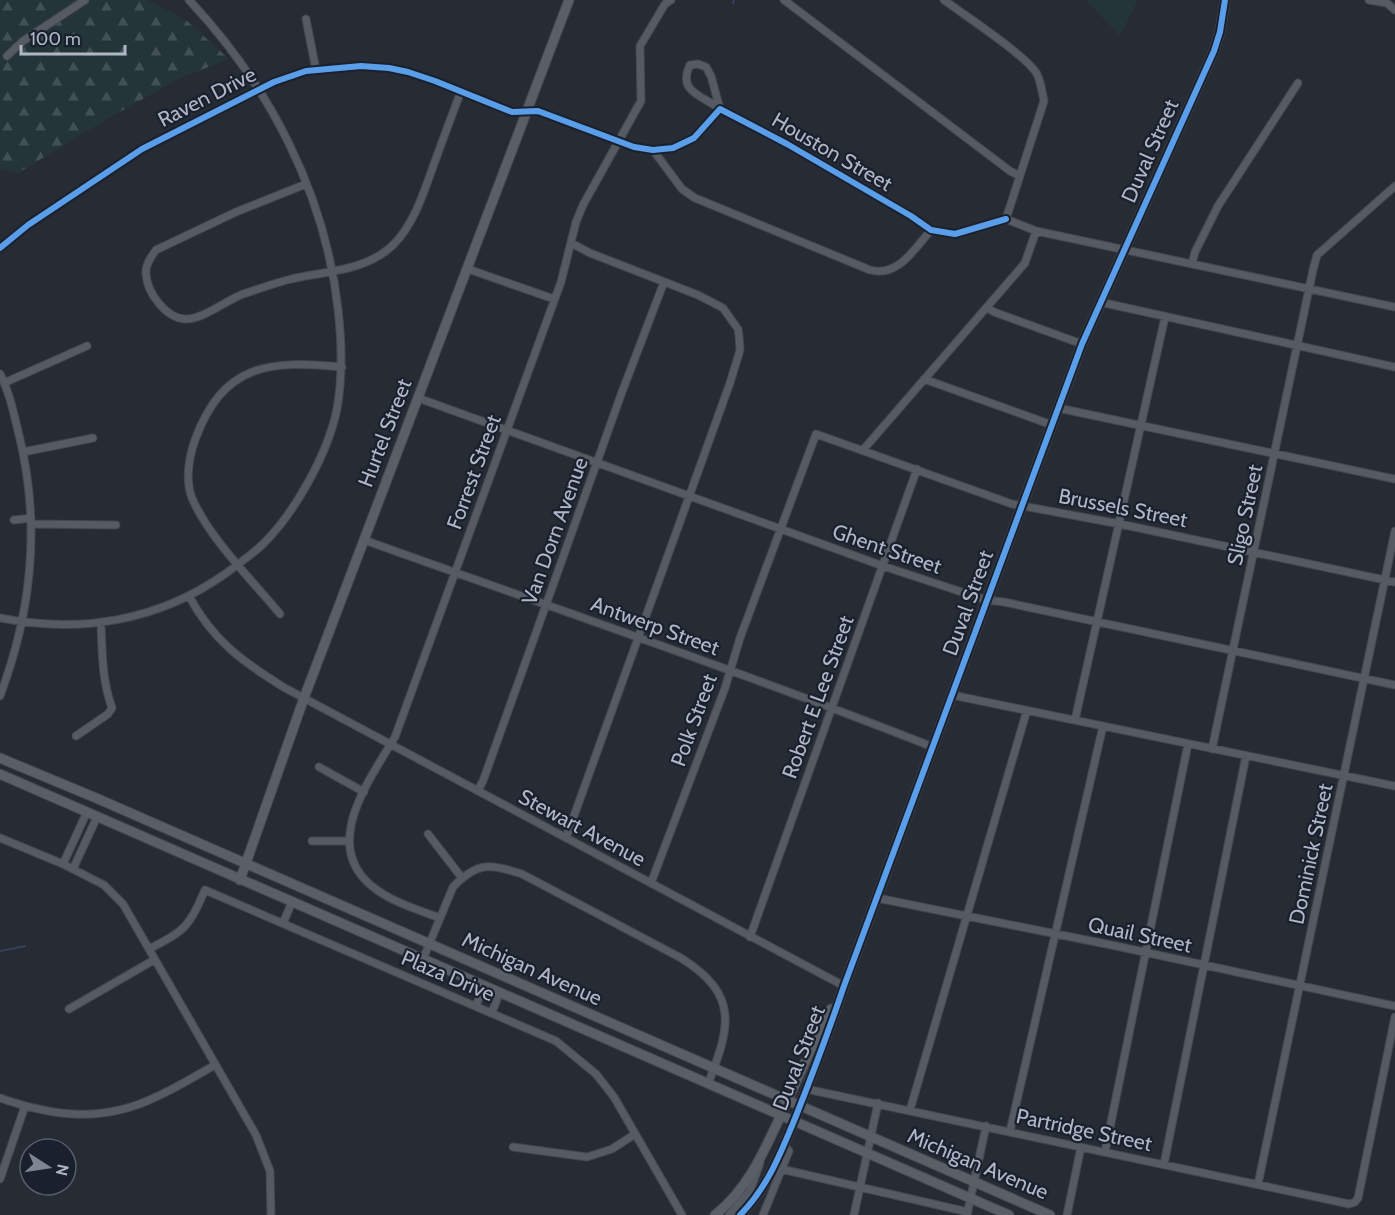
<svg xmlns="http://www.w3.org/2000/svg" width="1395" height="1215" font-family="Cabin,sans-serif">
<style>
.green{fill:#243539}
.forest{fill:url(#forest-firs)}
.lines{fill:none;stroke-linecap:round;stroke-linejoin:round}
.stream{stroke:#34425c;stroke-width:2}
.street-casing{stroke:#44474e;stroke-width:9}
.secondary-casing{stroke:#44474e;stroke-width:11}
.street{stroke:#565a62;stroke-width:7}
.secondary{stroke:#5a5e67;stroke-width:9}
.cycleway-casing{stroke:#1a212e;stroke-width:10}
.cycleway{stroke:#5a9eea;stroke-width:6}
.labels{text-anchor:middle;stroke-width:4.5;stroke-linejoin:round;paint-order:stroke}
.street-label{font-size:21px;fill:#afb6c6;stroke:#1a212e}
</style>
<defs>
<pattern id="forest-firs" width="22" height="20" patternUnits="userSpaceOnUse" patternTransform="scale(1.5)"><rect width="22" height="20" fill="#243539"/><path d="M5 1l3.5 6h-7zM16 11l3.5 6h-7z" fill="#415054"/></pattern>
</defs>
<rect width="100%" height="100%" fill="#272b33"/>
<path class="green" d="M1086,0H1138L1120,36Z"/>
<path class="forest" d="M0,0H147L186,20L229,59L180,78L107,119L18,173L0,169Z"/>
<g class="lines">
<path class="stream" d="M733,3L734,0
M0,951L25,946"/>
<defs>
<path id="street" d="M784,0L1010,171L1020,176
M944,0C964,15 1027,56 1037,74C1041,82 1042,92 1044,101L1006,219
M1369,0L1387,3L1395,10
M306,19L316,70
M7,56L23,41L85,0
M698,64L706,67L711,76L720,109C702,95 677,92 690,65Z
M653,150L682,189L695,198L870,270C898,278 915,248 931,230
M306,184L236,212L156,250C151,257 145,265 146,274C147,293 166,318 185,319C202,320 227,300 243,294C259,289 275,283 291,279C327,271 366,271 393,245C415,223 424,191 434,164C443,139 452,115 461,91
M1006,219L1036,231L1395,307
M0,248L28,225L142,149L274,82L306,71L361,66L389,68L408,72L435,81L512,112L538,111L634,147L653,150L673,148L694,138L720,109L787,144L911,216L931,230L955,234L1006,219
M1192,264L1195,252L1218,206L1298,83
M468,269L554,299
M1100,302L1395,367
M987,307L994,312L1082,344
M0,374C10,393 14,415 19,435C41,524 32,611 0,696
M924,379L1052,425
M4,383L87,346
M418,398L883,566L986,600L1004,602L1395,685
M1058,408L1395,479
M863,450L1025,263L1036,231
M23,452L93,438
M14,520L31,518
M31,524L116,525
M364,540C554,608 745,673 933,747
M189,596C213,641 243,662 285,688L844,986
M280,614C252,580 209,538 192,498C185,480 189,457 195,440C223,363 270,360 342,367
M0,618C80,634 158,621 225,574C238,564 252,555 264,543C296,511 328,453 337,409C343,375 342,343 338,309C325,193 269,85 189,0
M952,695L1395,786
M1075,720L1165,317
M76,736L108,714L112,708C102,680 102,652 101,622
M1212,749L1313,270L1317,255L1395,186
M319,767L364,792
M478,790L483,781L622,392L664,282
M428,834L462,878
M0,838L63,864L104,885L123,904L256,1135L270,1171L271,1215
M566,838L730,383L740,350L739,336L738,329L723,308L698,295L590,253L571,243
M312,841H348
M63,864L87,812
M73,869L97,817
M651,883L725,688L740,638L816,434L1012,504L1120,524L1395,582
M877,898L1116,946L1395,1006
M440,918C419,910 395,903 377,890C318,849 368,782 395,737L561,282L576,222L583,205L641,101L640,46L665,4L671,0
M283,923L292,902
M750,937L917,469
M149,949C186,930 188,928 205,890L556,1041L596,1074L614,1097L682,1215
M423,959L453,887C478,861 489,864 522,874L681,958C740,995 730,1027 708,1084
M476,1005L485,986
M69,1009L154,960
M492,1012L500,992
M806,1089L1349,1204L1355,1202L1358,1198L1395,1017
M0,1098C55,1117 104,1123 158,1096C178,1087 197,1075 215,1065
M910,1110L1027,710
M1010,1131L1103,726
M513,1147L587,1157L612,1149L635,1134
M1105,1152L1188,744
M1164,1164L1246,756
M781,1169L968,1212
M0,1179L25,1106
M1258,1184L1395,531
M729,1215L750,1191L760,1163
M763,1215L789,1151L784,1145
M854,1215L878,1103
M967,1215L986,1126
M1067,1215L1081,1147"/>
<path id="secondary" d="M0,758L96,798L1050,1215
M0,774L1009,1215
M240,880L304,698L569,0
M715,1215C749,1188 764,1151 782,1113C798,1078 813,1043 831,1009
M740,1215C768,1187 781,1152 796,1116C813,1073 829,1030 844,986L1082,344L1214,51L1220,32L1225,0"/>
</defs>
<use href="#street" class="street-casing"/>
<use href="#secondary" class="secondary-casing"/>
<use href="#street" class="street"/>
<use href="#secondary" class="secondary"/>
<defs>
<path id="cycleway" d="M0,248L28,225L142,149L274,82L306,71L361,66L389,68L408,72L435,81L512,112L538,111L634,147L653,150L673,148L694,138L720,109L787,144L911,216L931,230L955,234L1006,219
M740,1215C768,1187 781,1152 796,1116C813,1073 829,1030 844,986L1082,344L1214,51L1220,32L1225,0"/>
</defs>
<use href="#cycleway" class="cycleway-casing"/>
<use href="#cycleway" class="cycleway"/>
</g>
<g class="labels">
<g class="street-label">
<text transform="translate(207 97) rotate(-27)" y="7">Raven Drive</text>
<text transform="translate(1150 151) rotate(-66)" y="7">Duval Street</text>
<text transform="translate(832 152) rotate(30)" y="7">Houston Street</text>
<text transform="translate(385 433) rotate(-69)" y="7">Hurtel Street</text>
<text transform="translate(474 472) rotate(-70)" y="7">Forrest Street</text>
<text transform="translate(1123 508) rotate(11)" y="7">Brussels Street</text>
<text transform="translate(1245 515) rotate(-78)" y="7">Sligo Street</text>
<text transform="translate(555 531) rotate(-70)" y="7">Van Dorn Avenue</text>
<text transform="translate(887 549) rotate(19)" y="7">Ghent Street</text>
<text transform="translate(968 603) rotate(-70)" y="7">Duval Street</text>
<text transform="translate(655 626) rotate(20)" y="7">Antwerp Street</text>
<text transform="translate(818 697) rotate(-70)" y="7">Robert E Lee Street</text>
<text transform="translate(694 720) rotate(-70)" y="7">Polk Street</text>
<text transform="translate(582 828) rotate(28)" y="7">Stewart Avenue</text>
<text transform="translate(1311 854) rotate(-78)" y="7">Dominick Street</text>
<text transform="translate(1140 935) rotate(12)" y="7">Quail Street</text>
<text transform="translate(532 969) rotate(24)" y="7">Michigan Avenue</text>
<text transform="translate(448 976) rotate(23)" y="7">Plaza Drive</text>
<text transform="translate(799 1058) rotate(-69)" y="7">Duval Street</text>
<text transform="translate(1084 1130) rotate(12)" y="7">Partridge Street</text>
<text transform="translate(978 1164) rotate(23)" y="7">Michigan Avenue</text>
</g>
</g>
<g transform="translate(48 1167) rotate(102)"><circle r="28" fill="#1a212e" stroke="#565d6b" stroke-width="1.5"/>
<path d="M0-4.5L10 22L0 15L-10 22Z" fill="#7f8593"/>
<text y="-9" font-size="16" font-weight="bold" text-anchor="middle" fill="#afb6c6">N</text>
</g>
<path d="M21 45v9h104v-9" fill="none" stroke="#afb6c6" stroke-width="3"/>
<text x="30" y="45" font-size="18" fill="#afb6c6" stroke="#1a212e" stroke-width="4.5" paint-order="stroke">100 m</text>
</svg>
